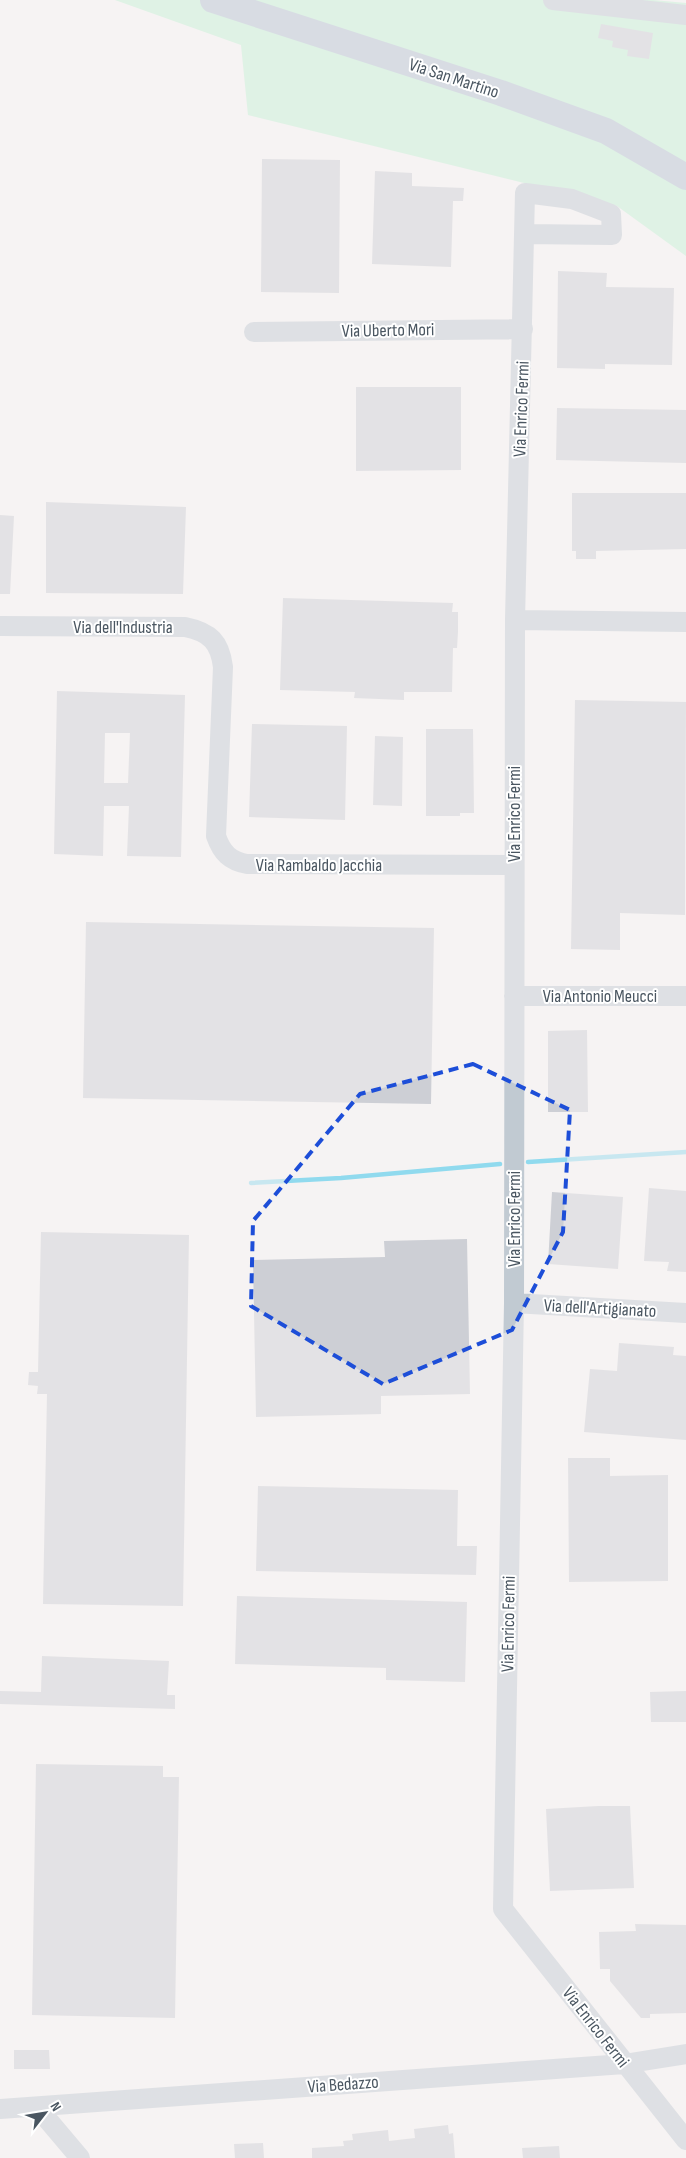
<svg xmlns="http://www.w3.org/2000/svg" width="686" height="2158" font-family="'Sofia Sans Condensed',sans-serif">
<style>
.green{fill:#c3f1d5}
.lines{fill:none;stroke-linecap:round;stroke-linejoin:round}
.stream{stroke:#90daee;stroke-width:4.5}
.building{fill:#cdcfd5;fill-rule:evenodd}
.minor{stroke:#c1cad2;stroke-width:20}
.major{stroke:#b3c2d1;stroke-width:26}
.marked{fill:none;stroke:#1d4ed8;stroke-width:4;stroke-dasharray:10 6;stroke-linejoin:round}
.labels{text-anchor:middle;stroke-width:4;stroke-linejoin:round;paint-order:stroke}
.street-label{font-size:18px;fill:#4a5661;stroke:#fff}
</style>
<rect width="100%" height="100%" fill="#f5f3f3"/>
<path class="green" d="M115,0H653L686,3V256L617,206L248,115L241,45Z"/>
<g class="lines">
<path class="stream" d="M528,1162L686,1152
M251,1183L341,1178L500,1164"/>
</g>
<path class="building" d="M601,24L653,33L649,59L627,56L628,50L612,47L613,41L598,38Z
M262,159L340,160L339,293L261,292Z
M375,171L412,173V186L464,188L463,201H453L451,267L372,264Z
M558,271L607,273L606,287L674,288L672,365L605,364V369L557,368Z
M356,387H461V470L356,471Z
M557,408L686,410V463L556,460Z
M572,493H686V549L596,551V559H576V551H572Z
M46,502L186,507L183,594L46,593Z
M0,515L14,516L10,594H0Z
M283,598L453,603L452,612H458V632L457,648H453L452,692H404V700L354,698L355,692L280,690Z
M57,691L185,695L181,857L127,856L129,806H104L103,856L54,854ZM105,733H130L128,783H104Z
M575,700L686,702L685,915L620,913V950L571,949Z
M252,724L347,726L345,820L249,817Z
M426,729H473L474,813H460V816H426Z
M375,736L403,737L402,806L373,805Z
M86,922L434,928L431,1104L83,1098Z
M587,1030L588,1112H548V1031Z
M649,1188L686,1191V1272L667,1271L669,1262L644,1261Z
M552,1192L623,1197L618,1269L548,1264Z
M41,1232L189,1235L183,1606L43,1604L47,1394H37L38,1386L28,1385L29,1372H38Z
M467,1239L470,1394L381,1396V1414L256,1417L253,1260L385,1257L384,1241Z
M619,1343L674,1347L673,1355L686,1356V1440L584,1432L590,1369L617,1371Z
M568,1458H610V1476L668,1475V1581L569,1582Z
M258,1486L458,1490L457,1546H477L476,1575L256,1571Z
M237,1596L467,1602L465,1682L386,1680V1668L235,1664Z
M42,1656L169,1661L167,1695H175V1709L0,1704V1691L41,1692Z
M686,1691V1722H651L650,1692Z
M36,1764L163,1766V1777H179L175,2018L32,2015Z
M598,1806H630L634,1888L550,1891L546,1809Z
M635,1924L686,1925V2013L650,2014V2018H641L610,1981V1969H600L599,1932L636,1931Z
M14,2050H49L50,2069H14Z
M448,2125L449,2134L453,2133L455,2158H312V2148L344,2146L343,2141L353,2140L352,2134L388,2130L389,2141L415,2138L414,2129Z
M263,2143L264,2158H235L234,2144Z
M559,2146L560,2158H523L522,2148Z"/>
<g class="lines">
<path class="minor" d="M553,0L686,15
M524,234L612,235L611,214L572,199L525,193L515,620L514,1303L503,1909L686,2140
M254,332L523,329
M515,620L686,622
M0,626L185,627C210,632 220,642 223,667L216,836C222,853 230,861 247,864L514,865
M514,996H686
M514,1303L686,1313
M37,2107L80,2158
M0,2109L624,2064L686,2054"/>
<path class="major" d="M213,0L501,93L606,131L686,177"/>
</g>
<path d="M0 0H686V2158H0ZM473,1064L570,1110L563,1232L512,1330L383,1384L251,1306L253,1221L360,1094Z" fill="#f5f3f3" fill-opacity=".55" fill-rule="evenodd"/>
<path class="marked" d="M473,1064L570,1110L563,1232L512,1330L383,1384L251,1306L253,1221L360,1094Z"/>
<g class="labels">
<g class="street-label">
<text transform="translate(454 78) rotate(18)" y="6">Via San Martino</text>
<text transform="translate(388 330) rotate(-1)" y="6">Via Uberto Mori</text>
<text transform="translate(521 409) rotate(-88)" y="6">Via Enrico Fermi</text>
<text x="123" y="633">Via dell'Industria</text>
<text transform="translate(514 814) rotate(-90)" y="6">Via Enrico Fermi</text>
<text x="319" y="871">Via Rambaldo Jacchia</text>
<text x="600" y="1002">Via Antonio Meucci</text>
<text transform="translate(514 1219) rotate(-90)" y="6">Via Enrico Fermi</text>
<text transform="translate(600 1308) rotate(3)" y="6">Via dell'Artigianato</text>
<text transform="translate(508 1624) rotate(-89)" y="6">Via Enrico Fermi</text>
<text transform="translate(596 2027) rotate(52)" y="6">Via Enrico Fermi</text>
<text transform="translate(343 2084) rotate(-4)" y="6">Via Bedazzo</text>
</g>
</g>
<g transform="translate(45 2113) rotate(59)" stroke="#ffffff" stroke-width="4" paint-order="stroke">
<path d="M0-4L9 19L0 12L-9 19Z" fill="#4a5661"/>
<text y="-8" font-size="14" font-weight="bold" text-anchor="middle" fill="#4a5661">N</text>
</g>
</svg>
